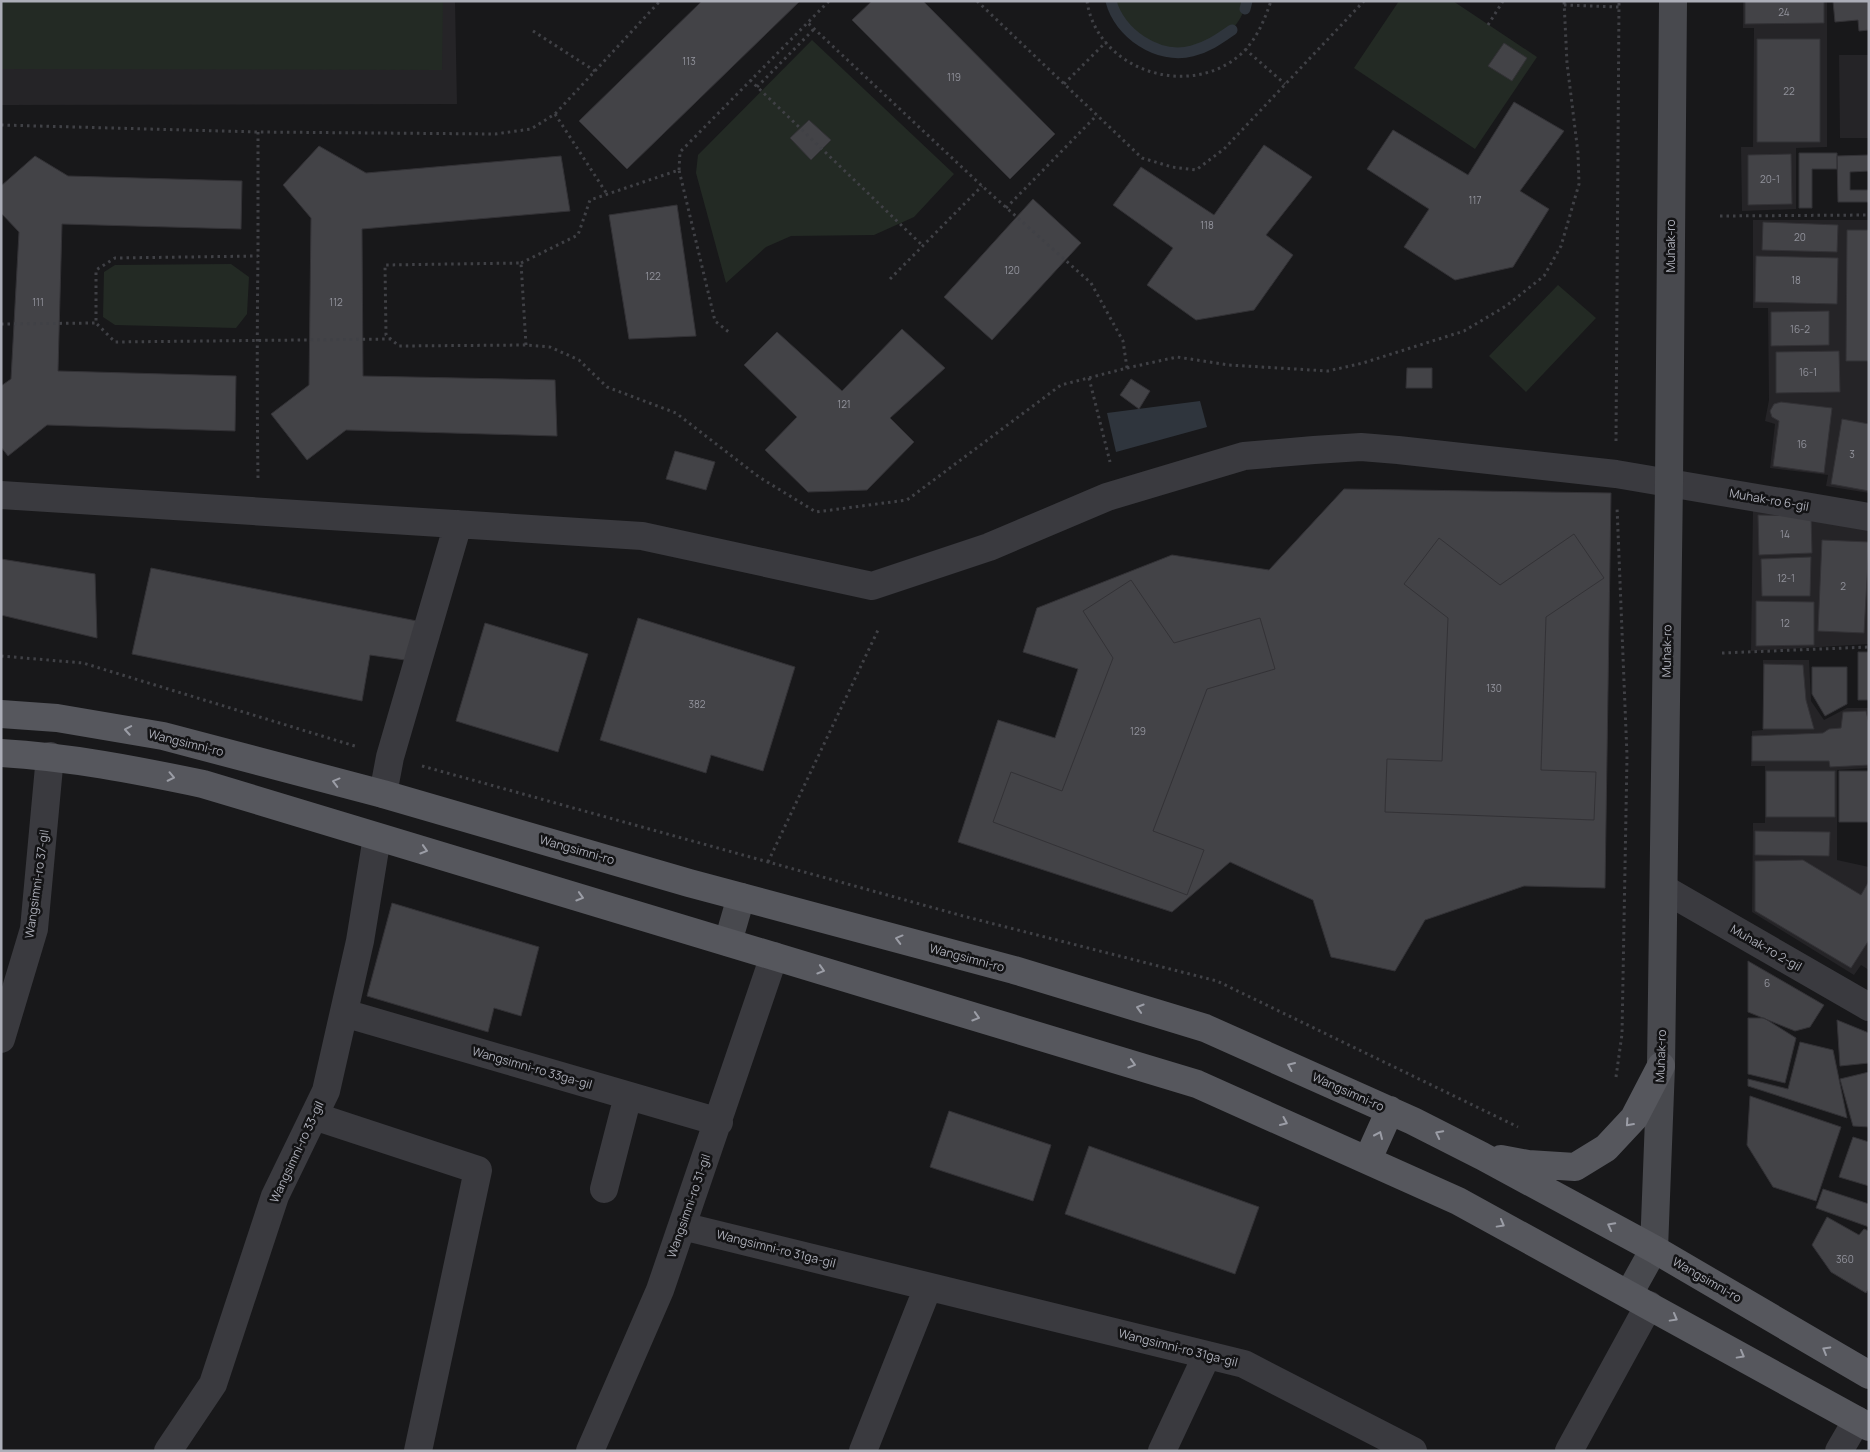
<svg xmlns="http://www.w3.org/2000/svg" width="1870" height="1452" font-family="Manrope,sans-serif">
<style>
.built{fill:#252427}
.green{fill:#232a24}
.water{fill:#2f353d}
.lines{fill:none;stroke-linecap:round;stroke-linejoin:round}
.stream{stroke:#2f353d;stroke-width:11}
.building{fill:#434347;stroke:#333236}
.path{stroke:#404146;stroke-width:3;stroke-dasharray:2.5 4;stroke-linecap:butt}
.street{stroke:#3a3a3f;stroke-width:28}
.secondary{stroke:#48494e;stroke-width:28}
.primary{stroke:#56575d;stroke-width:28}
.oneway{stroke:#9b9da6}
.labels{text-anchor:middle;stroke-width:5;stroke-linejoin:round;paint-order:stroke}
.number-label{font-size:10px;fill:#92939c}
.street-label{font-size:12px;fill:#acaeb8;stroke:#131315}
</style>
<rect width="100%" height="100%" fill="#18181a"/>
<path class="built" d="M1,1H455L457,104L1,105Z
M1743,1H1827V147L1796,148V209L1742,211L1741,147H1753L1754,28H1743Z
M1839,55H1869V138H1840Z
M1753,220H1869V493L1826,486L1828,475L1770,468L1775,424L1765,421L1769,400L1768,308H1753Z
M1753,509L1869,526V644L1751,651Z
M1763,660H1809L1811,701L1824,720L1847,708H1869V768L1837,770V860L1869,867V970L1861,965L1854,975L1752,912L1753,823H1765V766H1751L1752,731L1763,730Z"/>
<path class="green" d="M1,1H443L442,70L1,69Z
M1111,1H1247C1231,68 1128,67 1111,1Z
M1399,1H1453L1537,57L1475,149L1354,68Z
M812,40L954,174L914,217L874,235L791,236L766,247L726,283L696,173L698,155Z
M231,264L249,277L247,314L236,328L115,325L103,317L104,272L115,265Z
M1558,285L1596,318L1526,392L1489,356Z"/>
<path class="water" d="M1200,401L1207,427L1116,452L1107,413Z"/>
<g class="lines">
<path class="stream" d="M1111,1C1119,33 1158,60 1192,51C1208,47 1219,39 1232,30
M1245,9L1247,1"/>
</g>
<path class="building" d="M702,1H800L627,169L579,121Z
M872,1H923L1055,134L1010,179L852,20Z
M1745,1H1824V23L1745,24Z
M1833,1H1869V30L1859,31L1858,20L1835,22Z
M1757,39H1820V142H1757Z
M1504,43L1527,58L1512,81L1488,66Z
M1514,102L1564,131L1520,191L1549,209L1513,267L1455,280L1404,247L1429,209L1367,169L1393,130L1468,175Z
M809,120L831,140L811,160L790,138Z
M1264,145L1312,177L1266,235L1293,255L1254,310L1196,320L1147,285L1173,248L1113,205L1141,167L1214,215Z
M319,146L366,173L561,156L570,211L362,229L363,376L555,380L557,436L346,430L307,460L271,414L309,385L311,218L283,185Z
M1799,153H1837V169H1812V208H1799Z
M1791,154L1792,204L1748,205V155Z
M1869,155V171L1850,172V190H1869V202H1838L1837,156Z
M35,156L68,176L242,181L241,229L62,224L58,371L236,376L235,431L47,425L8,456L1,447V386L11,379L19,232L1,213V186Z
M1033,199L1081,243L992,340L944,297Z
M677,205L696,336L629,339L609,215Z
M1763,222L1838,225L1837,252L1762,250Z
M1847,230H1869V361H1846Z
M1756,256L1838,258L1837,304L1755,302Z
M1829,311V345L1771,346V312Z
M902,329L945,368L890,418L914,442L867,490L808,492L765,450L797,417L744,365L777,332L842,391Z
M1839,351L1840,392L1776,393V352Z
M1407,368H1432V388H1406Z
M1131,379L1150,391L1139,409L1120,395Z
M1781,402L1832,408L1824,473L1773,466L1779,421L1772,417L1770,411L1774,404Z
M1842,419L1869,424V491L1831,484Z
M675,451L715,462L706,490L666,479Z
M1344,489L1611,493L1605,888L1524,886L1425,920L1395,971L1331,957L1313,900L1230,862L1172,912L958,842L998,720L1055,738L1078,669L1023,652L1037,608L1172,555L1269,570Z
M1758,515L1811,516L1812,553L1759,555Z
M1574,534L1604,578L1546,617L1541,770L1596,772L1594,820L1385,812L1387,759L1442,761L1448,618L1404,584L1439,538L1500,585Z
M1822,540L1869,542L1864,633L1818,631Z
M1811,557L1810,596H1762L1761,559Z
M1,559L95,574L97,638L1,615Z
M151,568L422,622L412,661L370,655L362,701L132,654Z
M1131,580L1174,643L1260,618L1275,669L1207,689L1153,831L1204,850L1187,895L993,822L1011,772L1062,791L1113,658L1083,611Z
M1756,601L1814,602V645L1756,646Z
M638,618L795,667L763,771L711,755L706,773L600,740Z
M485,623L588,654L558,752L456,721Z
M1858,652H1869V700H1858Z
M1764,664L1803,665L1806,700L1814,729H1763Z
M1812,667H1847V704L1825,716L1812,694Z
M1866,711L1869,724V765L1830,767L1829,761H1752V736L1823,733L1829,729L1841,728L1843,712Z
M1766,771H1835V817H1766Z
M1839,771H1869V822H1839Z
M1755,831L1830,832L1829,856L1755,855Z
M1803,860L1861,895L1869,881V940L1851,968L1755,911V861Z
M392,903L539,947L521,1016L494,1008L488,1032L367,996Z
M1748,961L1824,1005L1810,1027L1795,1031L1748,1012Z
M1748,1018H1764L1796,1038L1785,1083L1748,1074Z
M1837,1020L1869,1033V1063L1840,1066Z
M1800,1042L1833,1050L1847,1118L1748,1086V1079L1788,1089Z
M1869,1072V1127L1853,1126L1840,1079Z
M1750,1096L1841,1127L1816,1201L1773,1187L1747,1145Z
M949,1111L1051,1145L1033,1201L930,1167Z
M1853,1137L1869,1142V1186L1839,1177Z
M1089,1146L1259,1207L1235,1274L1065,1214Z
M1823,1189L1869,1204V1227L1816,1208Z
M1827,1217L1859,1235L1864,1229L1869,1231V1288L1866,1293L1831,1272L1812,1245Z"/>
<g class="lines">
<path class="path" d="M977,1L1142,158L1172,167L1196,170L1224,149L1364,1
M1087,1C1097,71 1190,100 1241,54C1257,39 1264,21 1271,1
M1564,5L1619,7
M1488,25L1503,1
M533,31L595,71
M1245,49L1285,84
M750,80L923,246
M1064,84L1106,42
M757,87L814,29
M555,114L607,194
M1,125L258,132L495,134L531,129L555,114L660,1
M258,132V256
M679,170L680,152L829,1
M1006,208L1097,115
M1720,216L1869,215
M521,263L578,235L590,200L679,170L715,321L730,333
M890,279L982,186
M1,324L96,323
M526,345L521,263L385,265L386,335L399,346L526,345L550,347L579,360L607,387L676,413L759,477L816,512L907,500L1061,385L1127,368L1123,341L1091,283L982,186L808,23
M1127,368L1177,357L1229,365L1328,371L1363,363L1464,331L1506,306L1544,276L1561,246L1579,184L1578,153L1567,63L1564,1
M1089,378L1110,462
M1616,441L1619,1
M258,478C257,404 257,330 258,256L115,258L96,270V323L115,342L391,339
M1722,653L1869,647
M1,656L83,663L358,747
M422,766L963,916L1217,981L1518,1127
M768,862L879,628
M1616,1077L1622,1034L1627,756L1617,507"/>
<path class="street" d="M1,495L642,536L872,586L989,547L1107,497L1244,456L1314,450L1361,447L1398,450L1616,474L1869,517
M383,794L390,757L458,524
M1664,889L1869,1007
M344,1013L719,1122
M1,1039L34,929L50,756
M314,1116L478,1170L418,1451
M604,1189L628,1096
M682,1226L1244,1364L1413,1451
M168,1451L213,1384L275,1196L326,1091L360,941L377,837
M590,1451L660,1290L774,956
M863,1451L928,1287
M1162,1451L1207,1355
M1569,1451L1649,1305
M1839,1451L1857,1420"/>
<path class="secondary" d="M728,942L741,897
M1629,1294L1654,1249L1661,1066L1669,483L1673,1"/>
<path class="primary" d="M1,714L57,718L163,736L383,794L689,883L1014,970L1205,1028L1413,1121L1482,1156L1654,1249L1869,1375
M1,753C70,757 136,770 203,784L1197,1084L1458,1201L1869,1427
M1368,1159L1390,1110
M1501,1159L1528,1164L1575,1167L1606,1148L1634,1118L1661,1066"/>
</g>
<defs><path id="oneway-chevron" d="M-2-3.5L2.5 0L-2 3.5" fill="none" stroke-width="1.6" stroke-linecap="round" stroke-linejoin="round" transform="scale(1.25)"/></defs>
<g class="oneway">
<use href="#oneway-chevron" transform="translate(128 730) rotate(-170)"/>
<use href="#oneway-chevron" transform="translate(171 777) rotate(12)"/>
<use href="#oneway-chevron" transform="translate(336 782) rotate(-165)"/>
<use href="#oneway-chevron" transform="translate(424 850) rotate(17)"/>
<use href="#oneway-chevron" transform="translate(580 897) rotate(17)"/>
<use href="#oneway-chevron" transform="translate(899 939) rotate(-165)"/>
<use href="#oneway-chevron" transform="translate(821 970) rotate(17)"/>
<use href="#oneway-chevron" transform="translate(1140 1008) rotate(-163)"/>
<use href="#oneway-chevron" transform="translate(976 1017) rotate(17)"/>
<use href="#oneway-chevron" transform="translate(1132 1064) rotate(17)"/>
<use href="#oneway-chevron" transform="translate(1291 1066) rotate(-156)"/>
<use href="#oneway-chevron" transform="translate(1284 1122) rotate(24)"/>
<use href="#oneway-chevron" transform="translate(1629 1123) rotate(132)"/>
<use href="#oneway-chevron" transform="translate(1439 1134) rotate(-153)"/>
<use href="#oneway-chevron" transform="translate(1379 1135) rotate(-66)"/>
<use href="#oneway-chevron" transform="translate(1501 1224) rotate(29)"/>
<use href="#oneway-chevron" transform="translate(1611 1226) rotate(-152)"/>
<use href="#oneway-chevron" transform="translate(1674 1318) rotate(29)"/>
<use href="#oneway-chevron" transform="translate(1826 1350) rotate(-150)"/>
<use href="#oneway-chevron" transform="translate(1741 1355) rotate(29)"/>
</g>
<g class="labels">
<g class="number-label">
<text x="1784" y="16">24</text>
<text x="689" y="65">113</text>
<text x="954" y="81">119</text>
<text x="1789" y="95">22</text>
<text x="1770" y="183">20-1</text>
<text x="1475" y="204">117</text>
<text x="1207" y="229">118</text>
<text x="1800" y="241">20</text>
<text x="1012" y="274">120</text>
<text x="653" y="280">122</text>
<text x="1796" y="284">18</text>
<text x="38" y="306">111</text>
<text x="336" y="306">112</text>
<text x="1800" y="333">16-2</text>
<text x="1808" y="376">16-1</text>
<text x="844" y="408">121</text>
<text x="1802" y="448">16</text>
<text x="1852" y="458">3</text>
<text x="1785" y="538">14</text>
<text x="1786" y="582">12-1</text>
<text x="1843" y="590">2</text>
<text x="1785" y="627">12</text>
<text x="1494" y="692">130</text>
<text x="697" y="708">382</text>
<text x="1138" y="735">129</text>
<text x="1767" y="987">6</text>
<text x="1845" y="1263">360</text>
</g>
<g class="street-label">
<text transform="translate(1671 246) rotate(-90)" y="4">Muhak-ro</text>
<text transform="translate(1769 500) rotate(10)" y="4">Muhak-ro 6-gil</text>
<text transform="translate(1667 651) rotate(-89)" y="4">Muhak-ro</text>
<text transform="translate(186 743) rotate(14)" y="4">Wangsimni-ro</text>
<text transform="translate(577 850) rotate(16)" y="4">Wangsimni-ro</text>
<text transform="translate(37 884) rotate(-82)" y="4">Wangsimni-ro 37-gil</text>
<text transform="translate(1766 948) rotate(30)" y="4">Muhak-ro 2-gil</text>
<text transform="translate(967 958) rotate(15)" y="4">Wangsimni-ro</text>
<text transform="translate(1661 1056) rotate(-88)" y="4">Muhak-ro</text>
<text transform="translate(532 1068) rotate(16)" y="4">Wangsimni-ro 33ga-gil</text>
<text transform="translate(1348 1092) rotate(24)" y="4">Wangsimni-ro</text>
<text transform="translate(297 1152) rotate(-65)" y="4">Wangsimni-ro 33-gil</text>
<text transform="translate(689 1206) rotate(-71)" y="4">Wangsimni-ro 31-gil</text>
<text transform="translate(776 1249) rotate(14)" y="4">Wangsimni-ro 31ga-gil</text>
<text transform="translate(1707 1280) rotate(30)" y="4">Wangsimni-ro</text>
<text transform="translate(1178 1348) rotate(14)" y="4">Wangsimni-ro 31ga-gil</text>
</g>
</g>
<rect width="1870" height="1452" fill="none" stroke="#acaeb8" stroke-width="5"/>
</svg>
